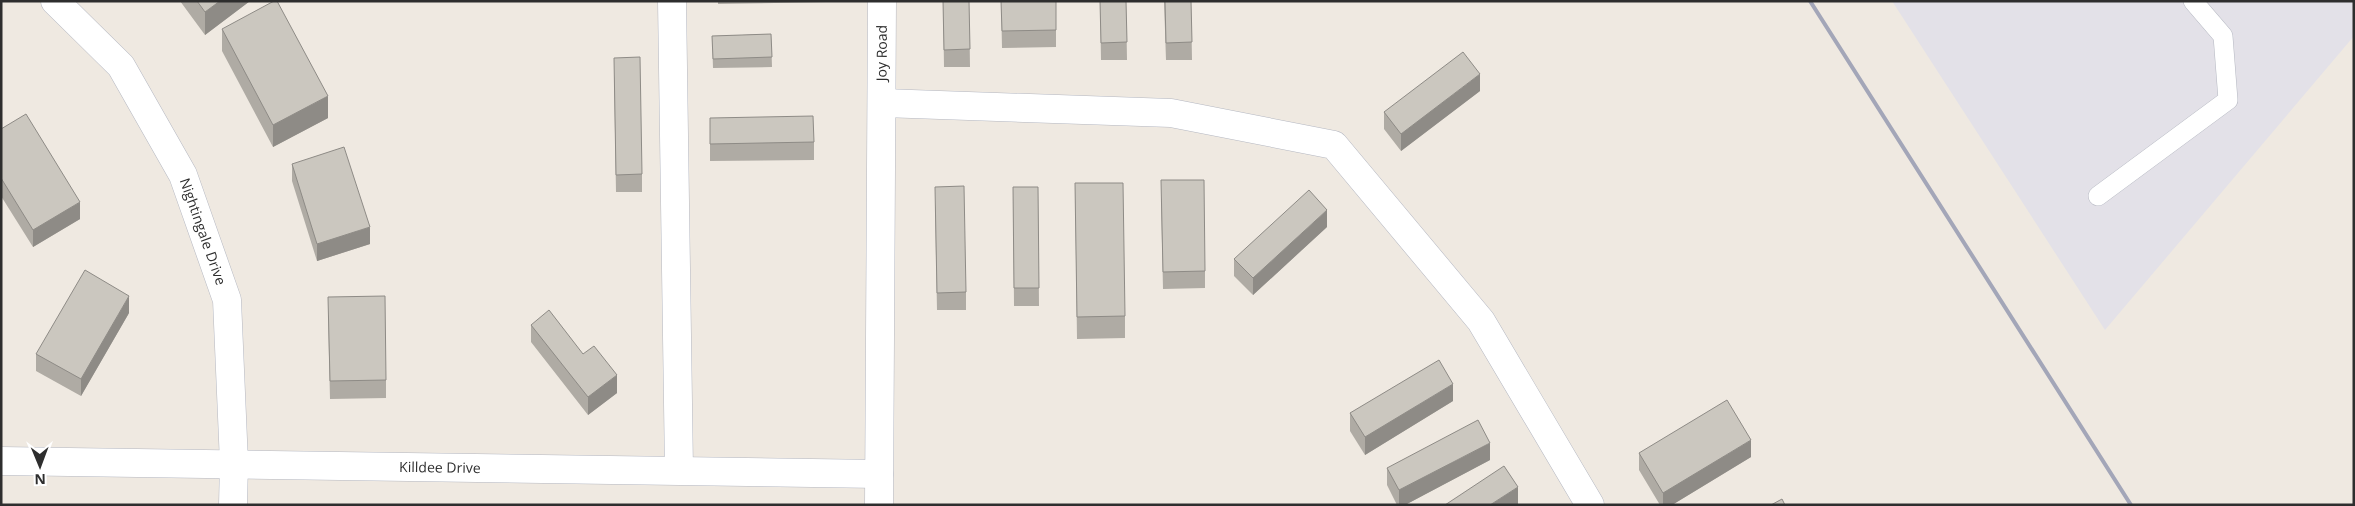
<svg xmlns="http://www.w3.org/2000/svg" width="2355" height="506" font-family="'Open Sans',sans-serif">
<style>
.industrial{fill:#e3e1e8}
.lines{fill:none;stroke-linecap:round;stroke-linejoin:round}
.lane-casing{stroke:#b4b7c1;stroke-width:20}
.street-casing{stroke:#b4b7c1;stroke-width:29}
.lane{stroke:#fff;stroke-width:19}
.street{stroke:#fff;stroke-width:28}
.rail{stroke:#a3a6b8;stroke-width:4}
.wall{fill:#afaba4}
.shaded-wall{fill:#8e8b86}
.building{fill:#cbc7bf;stroke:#8e8b86}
.labels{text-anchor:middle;stroke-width:4.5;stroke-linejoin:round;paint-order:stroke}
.street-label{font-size:14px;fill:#2e2e2e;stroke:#fff}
</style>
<rect width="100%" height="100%" fill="#efe9e1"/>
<path class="industrial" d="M1892,1H2354V36L2105,330Z"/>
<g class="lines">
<defs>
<path id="lane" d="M2098,196L2228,100L2223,36L2193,1"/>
<g id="street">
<path id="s1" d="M55,1L121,66L183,175L227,300L234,463L233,505"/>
<path d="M672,1L679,470"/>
<path d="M883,103L1171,113L1334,145L1481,321L1590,505"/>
<path id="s2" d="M1,461L879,474"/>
<path id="s3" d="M879,505L882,1"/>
</g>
</defs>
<use href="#lane" class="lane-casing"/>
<use href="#street" class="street-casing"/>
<use href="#lane" class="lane"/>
<use href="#street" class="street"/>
<path class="rail" d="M1810,1L2131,505"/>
</g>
<path class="wall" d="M180,1H250L205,35Z
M718,1H826V2L718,4Z
M943,1H969L970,67H944Z
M1001,1H1056V47L1002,48Z
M1100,1H1126L1127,60H1101Z
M1164,1H1191L1192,60H1166Z
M222,29L328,118L273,147L222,51Z
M771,34L772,67L713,68L712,36Z
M614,75L642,174V192H616Z
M1480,91L1401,151L1384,129V112Z
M710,118L814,142V160L710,161Z
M1,129L80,219L33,247L1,196Z
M292,164L370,244L317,261L292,181Z
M1075,183L1125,316V338L1077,339Z
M1013,187H1038L1039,306H1014Z
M1161,198L1205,271V288L1163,289Z
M935,204L966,292V310H937Z
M1327,227L1253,295L1234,276V259Z
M129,313L81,396L36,371V354Z
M328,315L386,380V398L330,399Z
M531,325L583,354L617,393L588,415L531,342Z
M1453,401L1365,455L1350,431V413Z
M1639,453L1751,457L1672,505H1660L1639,470Z
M1490,460L1405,505H1397L1387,485V468Z"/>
<path class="shaded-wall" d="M220,1H250L205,35V12Z
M1480,74V91L1401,151V134Z
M328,96V118L273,147V125Z
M80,202V219L33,247V230Z
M1327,210V227L1253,295V278Z
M370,227V244L317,261V244Z
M129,296V313L81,396V379Z
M617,375V393L588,415V397Z
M1453,384V401L1365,455V437Z
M1751,440V457L1672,505H1663V493Z
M1490,443V460L1405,505H1399V490Z
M1518,487V504L1517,505H1490Z"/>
<path class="building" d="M197,1H220L205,12Z
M274,1H277L328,96L273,125L222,29Z
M943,1H969L970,49L944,50Z
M1001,1H1056V30L1002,31Z
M1100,1H1126L1127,42L1101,43Z
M1165,1H1191L1192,42L1166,43Z
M771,34L772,57L713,59L712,36Z
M1463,52L1480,74L1401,134L1384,112Z
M640,57L642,174L616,175L614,58Z
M26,114L80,202L33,230L1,178V129Z
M813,116L814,142L710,144V118Z
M344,147L370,227L317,244L292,164Z
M1161,180H1204L1205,271L1163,272Z
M1075,183H1123L1125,316L1077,317Z
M964,186L966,292L937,293L935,187Z
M1013,187H1038L1039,288H1014Z
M1309,190L1327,210L1253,278L1234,259Z
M85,270L129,296L81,379L36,354Z
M385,296L386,380L330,381L328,297Z
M549,310L583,354L594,346L617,375L588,397L531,325Z
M1439,360L1453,384L1365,437L1350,413Z
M1727,400L1751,440L1663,493L1639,453Z
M1478,420L1490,443L1399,490L1387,468Z
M1504,466L1518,487L1490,505H1445Z
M1782,499L1785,505H1771Z"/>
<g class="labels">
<g class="street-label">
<text dy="5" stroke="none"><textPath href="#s3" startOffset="452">Joy Road</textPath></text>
<text dy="5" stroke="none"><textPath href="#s1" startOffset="278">Nightingale Drive</textPath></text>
<text dy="5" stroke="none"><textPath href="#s2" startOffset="439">Killdee Drive</textPath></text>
</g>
</g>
<rect width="2355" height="506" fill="none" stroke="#2e2e2e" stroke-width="5"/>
<g transform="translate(40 466) rotate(179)" stroke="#ffffff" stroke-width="4" paint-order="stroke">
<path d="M0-4L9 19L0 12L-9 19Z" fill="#2e2e2e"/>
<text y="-8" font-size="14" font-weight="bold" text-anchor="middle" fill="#2e2e2e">N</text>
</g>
</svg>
